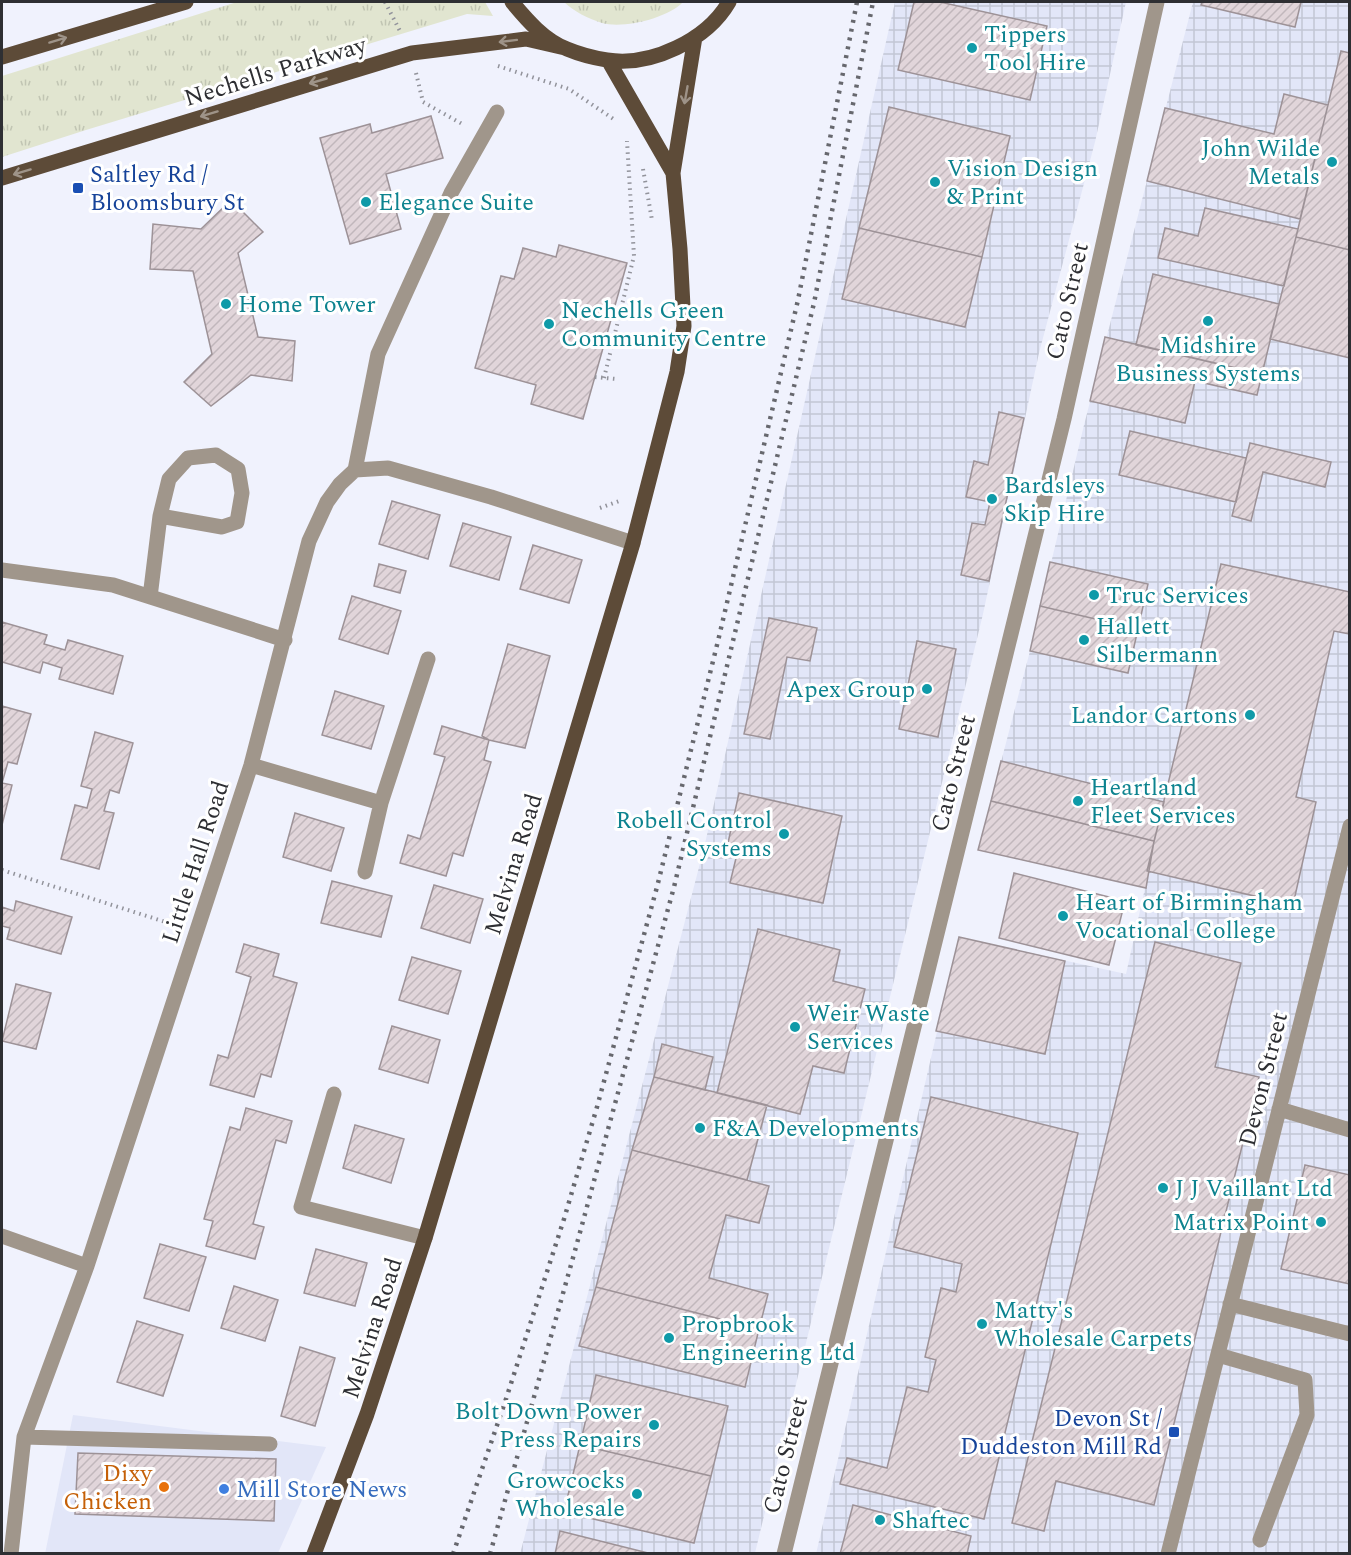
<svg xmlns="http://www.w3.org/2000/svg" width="1351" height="1555" font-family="Spectral,serif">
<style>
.built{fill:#e2e6f8}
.industrial{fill:url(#industrial-grid)}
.grass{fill:url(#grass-tufts)}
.building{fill:url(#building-hatch);stroke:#9d9297;stroke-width:1.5}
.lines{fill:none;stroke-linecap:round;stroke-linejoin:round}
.path{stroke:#92939b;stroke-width:4;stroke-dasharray:1.5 4.5;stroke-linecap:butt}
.minor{stroke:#a0968b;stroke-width:15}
.major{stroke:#5d4b38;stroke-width:15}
.rail{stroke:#67686e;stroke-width:4.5;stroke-dasharray:3 6;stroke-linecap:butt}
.oneway{stroke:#9e9388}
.culture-dot{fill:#0f9aa8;stroke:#fff;stroke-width:2}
.transit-dot{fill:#1a4fb4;stroke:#fff;stroke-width:2}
.food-dot{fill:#e8710a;stroke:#fff;stroke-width:2}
.shop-dot{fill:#3f7fe0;stroke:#fff;stroke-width:2}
.labels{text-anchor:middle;stroke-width:6;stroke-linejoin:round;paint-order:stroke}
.culture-label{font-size:24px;fill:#0d838f;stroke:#fff;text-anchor:start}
.street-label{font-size:24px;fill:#2e2f33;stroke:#fff}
.transit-label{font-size:24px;fill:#164399;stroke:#fff;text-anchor:start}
.food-label{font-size:24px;fill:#c56008;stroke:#fff;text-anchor:end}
.shop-label{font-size:24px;fill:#366cbe;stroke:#fff;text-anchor:start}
</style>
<defs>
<pattern id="industrial-grid" width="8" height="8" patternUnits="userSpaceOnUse" patternTransform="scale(1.5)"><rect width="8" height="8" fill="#e2e6f8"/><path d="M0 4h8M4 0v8" fill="none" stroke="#c2c6d5"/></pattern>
<pattern id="grass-tufts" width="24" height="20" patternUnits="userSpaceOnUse" patternTransform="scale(1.5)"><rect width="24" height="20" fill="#e1e5d0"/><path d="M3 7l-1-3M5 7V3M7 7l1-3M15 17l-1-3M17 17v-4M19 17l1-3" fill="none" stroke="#c1c5b3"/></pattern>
<pattern id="building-hatch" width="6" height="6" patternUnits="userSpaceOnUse" patternTransform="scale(1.5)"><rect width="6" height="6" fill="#e1d5da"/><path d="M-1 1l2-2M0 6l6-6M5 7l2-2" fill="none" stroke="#c1b7bc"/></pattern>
</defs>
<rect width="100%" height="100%" fill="#f0f2fd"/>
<path class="built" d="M73,1415L326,1447L278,1553L45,1554Z"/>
<path class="industrial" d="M895,2H1126L1095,142L1039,353L983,614L755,1553L520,1554L704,848Z
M1193,2H1349L1350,735L1348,742H1350L1349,1553L816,1554L959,937L1126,974L1145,888L978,850L1030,651L1084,425Z"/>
<path class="grass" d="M237,2H485L493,16L467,14L86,130L2,157V76Z
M564,2H683C668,18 624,29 602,23C589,19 573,11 564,2Z"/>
<path class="building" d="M914,2H940L1047,26L1030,100L898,70Z
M1202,2H1301L1295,27L1201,5Z
M1341,51L1350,53V250L1296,237Z
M1284,94L1328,105L1300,219L1147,181L1165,108L1274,134Z
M889,107L1010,136L982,257L859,228Z
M431,116L443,158L386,174L401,229L350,244L320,138L370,124L372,133Z
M231,200L263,232L238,253L258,337L295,341L292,381L251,375L211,406L184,382L212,354L193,271L150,269L153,224L201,229Z
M1205,208L1298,229L1284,286L1158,258L1165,228L1198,236Z
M859,228L982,257L965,327L842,299Z
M1296,237L1350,250V358L1270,339Z
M559,245L627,263L583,419L531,404L536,385L475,368L501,276L514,279L523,248L556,257Z
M1153,274L1279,304L1262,374L1136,345Z
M1105,337L1262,374L1257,395L1195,381L1185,423L1090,401Z
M999,412L1024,418L989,581L961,575L972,523L985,525L990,502L966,497L974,461L988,465Z
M1130,431L1246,458L1236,502L1119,475Z
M1250,443L1331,462L1325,487L1263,472L1251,521L1232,516Z
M392,501L440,515L428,559L379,544Z
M463,523L511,537L499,580L450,566Z
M533,545L582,560L569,603L520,589Z
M1050,562L1148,584L1138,629L1040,606Z
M379,564L406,571L400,593L374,586Z
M1221,564L1350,592V634L1334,631L1296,797L1316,802L1293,905L1147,871Z
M352,596L401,611L388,654L339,639Z
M1040,606L1138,629L1128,673L1030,651Z
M769,618L817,628L810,661L787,657L770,739L744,734Z
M2,622L47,635L44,644L65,650L68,640L123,656L113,694L59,679L62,668L43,662L40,673L2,662Z
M917,641L956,649L938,737L899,729Z
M508,644L550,656L525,748L489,740L482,736Z
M335,691L384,706L371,749L322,735Z
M2,706L31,714L17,764L8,762L2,783L12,785L2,825Z
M442,726L489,740L484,760L491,762L463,856L453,853L446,876L400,863L408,835L420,839L445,757L434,754Z
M95,732L133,743L119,793L110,790L104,811L114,813L99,869L61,859L75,805L87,808L92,789L81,786Z
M1001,761L1164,802L1154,841L991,801Z
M739,793L842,816L823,903L730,883L737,854L726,852Z
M991,801L1154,841L1146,888L978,850Z
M295,813L344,828L331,871L283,857Z
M1014,873L1125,901L1109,965L999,938Z
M332,881L392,896L381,937L321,923Z
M434,885L483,899L470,943L421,928Z
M16,901L72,917L61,954L7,939L10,928L2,926V907L14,911Z
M758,929L840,950L833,981L865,989L844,1073L813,1066L800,1114L717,1093Z
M959,937L1065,961L1045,1054L936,1031Z
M1155,942L1241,963L1215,1067L1259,1077L1154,1505L1056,1481L1044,1531L1012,1523Z
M244,944L279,954L273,976L297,983L271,1077L261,1074L254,1097L210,1085L218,1055L228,1058L251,977L236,972Z
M412,957L461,971L448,1014L399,1000Z
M16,984L51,993L36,1049L2,1041Z
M392,1026L440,1040L428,1083L379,1069Z
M662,1044L713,1057L705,1090L654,1077Z
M654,1077L767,1105L747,1180L632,1150Z
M931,1097L1078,1133L984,1519L840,1484L847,1458L887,1468L907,1387L928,1392L936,1360L925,1357L941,1288L956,1292L962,1264L894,1247Z
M246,1108L292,1121L286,1143L276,1140L253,1224L264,1227L255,1259L206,1246L213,1221L204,1219L230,1127L240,1130Z
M355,1125L404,1139L391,1183L343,1168Z
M632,1150L769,1186L759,1223L726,1215L709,1278L768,1294L759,1329L596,1287Z
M1305,1165L1350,1175V1284L1281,1269Z
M160,1244L206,1257L189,1311L144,1298Z
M316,1249L367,1263L355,1306L304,1293Z
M234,1286L278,1300L265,1341L221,1328Z
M596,1287L759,1329L745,1387L579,1346Z
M137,1321L183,1335L163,1396L117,1382Z
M300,1347L335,1358L315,1426L281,1416Z
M596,1375L728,1406L711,1476L580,1445Z
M580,1445L711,1476L694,1543L564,1512Z
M78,1453L276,1459L274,1521L75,1514Z
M853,1505L971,1536L967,1554H840Z
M560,1531L652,1554H555Z"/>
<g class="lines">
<path class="path" d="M385,2L401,33
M498,66L569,89L615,120
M416,73L423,102L464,125
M643,169L652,220
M595,377L616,379
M604,378L634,256L627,141
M600,508L619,501L620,499
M2,870L175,925"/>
<path class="minor" d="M355,470L378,354L451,193L497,112
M2,570L113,585L285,640
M150,597L160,516L169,479L188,458L216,455L238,469L242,493L237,522L222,527L160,516
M251,765L381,803L428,659
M365,872L381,803
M334,1094L301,1207L425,1238
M1279,1109L1350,1130
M2,1236L87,1266
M1230,1304L1350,1334
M1218,1355L1305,1380L1307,1415L1260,1540
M24,1437L270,1444
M11,1554L24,1437L87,1266L251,765L309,541L327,502L340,484L355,470L388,468L491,497L633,543
M784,1554L1064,419L1157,2
M1168,1554L1350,826"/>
<path class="major" d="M512,2C527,20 544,40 567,49C579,54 594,58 607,60C651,67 707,40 729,2
M2,57L186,2
M608,60L673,173
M2,178L412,53L526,39L565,48
M314,1554L367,1414L425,1238L633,543L677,372L684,326L680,249L673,173L695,37"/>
<path class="rail" d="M453,1554L506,1399L564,1219L597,1107L657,887L718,641L798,300L857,2
M490,1554L576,1247L674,887L814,303L873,2"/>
</g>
<defs><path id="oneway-shaft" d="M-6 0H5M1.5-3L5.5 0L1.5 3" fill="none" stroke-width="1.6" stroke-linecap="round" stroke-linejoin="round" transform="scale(1.5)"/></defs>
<g class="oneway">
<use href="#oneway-shaft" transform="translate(58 40) rotate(-17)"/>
<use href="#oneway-shaft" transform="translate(508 41) rotate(173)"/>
<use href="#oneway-shaft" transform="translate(318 81) rotate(164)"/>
<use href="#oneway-shaft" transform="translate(686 95) rotate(100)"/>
<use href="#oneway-shaft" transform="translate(209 114) rotate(163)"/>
<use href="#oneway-shaft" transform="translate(22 172) rotate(163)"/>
</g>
<g class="culture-dot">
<circle cx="972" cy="48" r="6"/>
<circle cx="1332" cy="162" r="6"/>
<circle cx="935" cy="182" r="6"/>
<circle cx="366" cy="202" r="6"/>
<circle cx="226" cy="304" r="6"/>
<circle cx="1208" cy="321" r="6"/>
<circle cx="549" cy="324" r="6"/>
<circle cx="992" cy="499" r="6"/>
<circle cx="1094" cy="595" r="6"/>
<circle cx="1084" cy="640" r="6"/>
<circle cx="927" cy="689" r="6"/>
<circle cx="1250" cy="715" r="6"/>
<circle cx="1078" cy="801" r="6"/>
<circle cx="784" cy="834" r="6"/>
<circle cx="1063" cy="916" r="6"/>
<circle cx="795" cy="1027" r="6"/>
<circle cx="700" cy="1128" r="6"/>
<circle cx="1163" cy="1188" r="6"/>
<circle cx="1321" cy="1222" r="6"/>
<circle cx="982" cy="1324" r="6"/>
<circle cx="669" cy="1338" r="6"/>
<circle cx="654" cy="1425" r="6"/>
<circle cx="637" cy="1494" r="6"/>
<circle cx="880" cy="1520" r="6"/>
</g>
<g class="transit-dot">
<rect x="72" y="182" width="12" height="12" rx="3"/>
<rect x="1168" y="1426" width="12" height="12" rx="3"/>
</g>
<circle class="food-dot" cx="164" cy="1487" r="6"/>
<circle class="shop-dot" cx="224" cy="1489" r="6"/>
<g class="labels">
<g class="culture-label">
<text x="984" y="42">Tippers<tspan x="984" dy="28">Tool Hire</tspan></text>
<text x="1320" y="156" text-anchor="end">John Wilde<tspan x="1320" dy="28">Metals</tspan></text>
<text x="947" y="176">Vision Design<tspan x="947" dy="28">&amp; Print</tspan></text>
<text x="378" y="210">Elegance Suite</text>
<text x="238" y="312">Home Tower</text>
<text x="561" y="318">Nechells Green<tspan x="561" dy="28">Community Centre</tspan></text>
<text x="1208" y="353" text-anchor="middle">Midshire<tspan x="1208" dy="28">Business Systems</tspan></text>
<text x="1004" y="493">Bardsleys<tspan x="1004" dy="28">Skip Hire</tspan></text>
<text x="1106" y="603">Truc Services</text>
<text x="1096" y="634">Hallett<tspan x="1096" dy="28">Silbermann</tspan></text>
<text x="915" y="697" text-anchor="end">Apex Group</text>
<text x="1238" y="723" text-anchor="end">Landor Cartons</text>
<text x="1090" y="795">Heartland<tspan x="1090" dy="28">Fleet Services</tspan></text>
<text x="772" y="828" text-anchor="end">Robell Control<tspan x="772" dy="28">Systems</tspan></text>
<text x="1075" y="910">Heart of Birmingham<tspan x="1075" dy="28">Vocational College</tspan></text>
<text x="807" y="1021">Weir Waste<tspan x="807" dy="28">Services</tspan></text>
<text x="712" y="1136">F&amp;A Developments</text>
<text x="1175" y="1196">J J Vaillant Ltd</text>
<text x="1309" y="1230" text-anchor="end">Matrix Point</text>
<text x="994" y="1318">Matty's<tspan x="994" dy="28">Wholesale Carpets</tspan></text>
<text x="681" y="1332">Propbrook<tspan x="681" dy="28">Engineering Ltd</tspan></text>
<text x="642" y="1419" text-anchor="end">Bolt Down Power<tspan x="642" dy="28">Press Repairs</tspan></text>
<text x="625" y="1488" text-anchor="end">Growcocks<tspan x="625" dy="28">Wholesale</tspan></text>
<text x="892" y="1528">Shaftec</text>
</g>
<g class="street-label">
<text transform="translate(275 71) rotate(-17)" y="8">Nechells Parkway</text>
<text transform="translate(1067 301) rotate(-77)" y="8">Cato Street</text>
<text transform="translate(953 773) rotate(-76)" y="8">Cato Street</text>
<text transform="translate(195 862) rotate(-72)" y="8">Little Hall Road</text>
<text transform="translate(513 864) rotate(-73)" y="8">Melvina Road</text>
<text transform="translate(1263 1079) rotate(-76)" y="8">Devon Street</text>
<text transform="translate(372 1328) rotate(-72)" y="8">Melvina Road</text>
<text transform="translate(785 1455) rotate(-76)" y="8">Cato Street</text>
</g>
<g class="transit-label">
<text x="90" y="182">Saltley Rd /<tspan x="90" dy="28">Bloomsbury St</tspan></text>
<text x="1162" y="1426" text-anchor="end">Devon St /<tspan x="1162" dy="28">Duddeston Mill Rd</tspan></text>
</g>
<g class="food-label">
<text x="152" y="1481">Dixy<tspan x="152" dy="28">Chicken</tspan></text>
</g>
<g class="shop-label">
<text x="236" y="1497">Mill Store News</text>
</g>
</g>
<rect width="1351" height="1555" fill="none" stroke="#2e2f33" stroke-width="6"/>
</svg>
